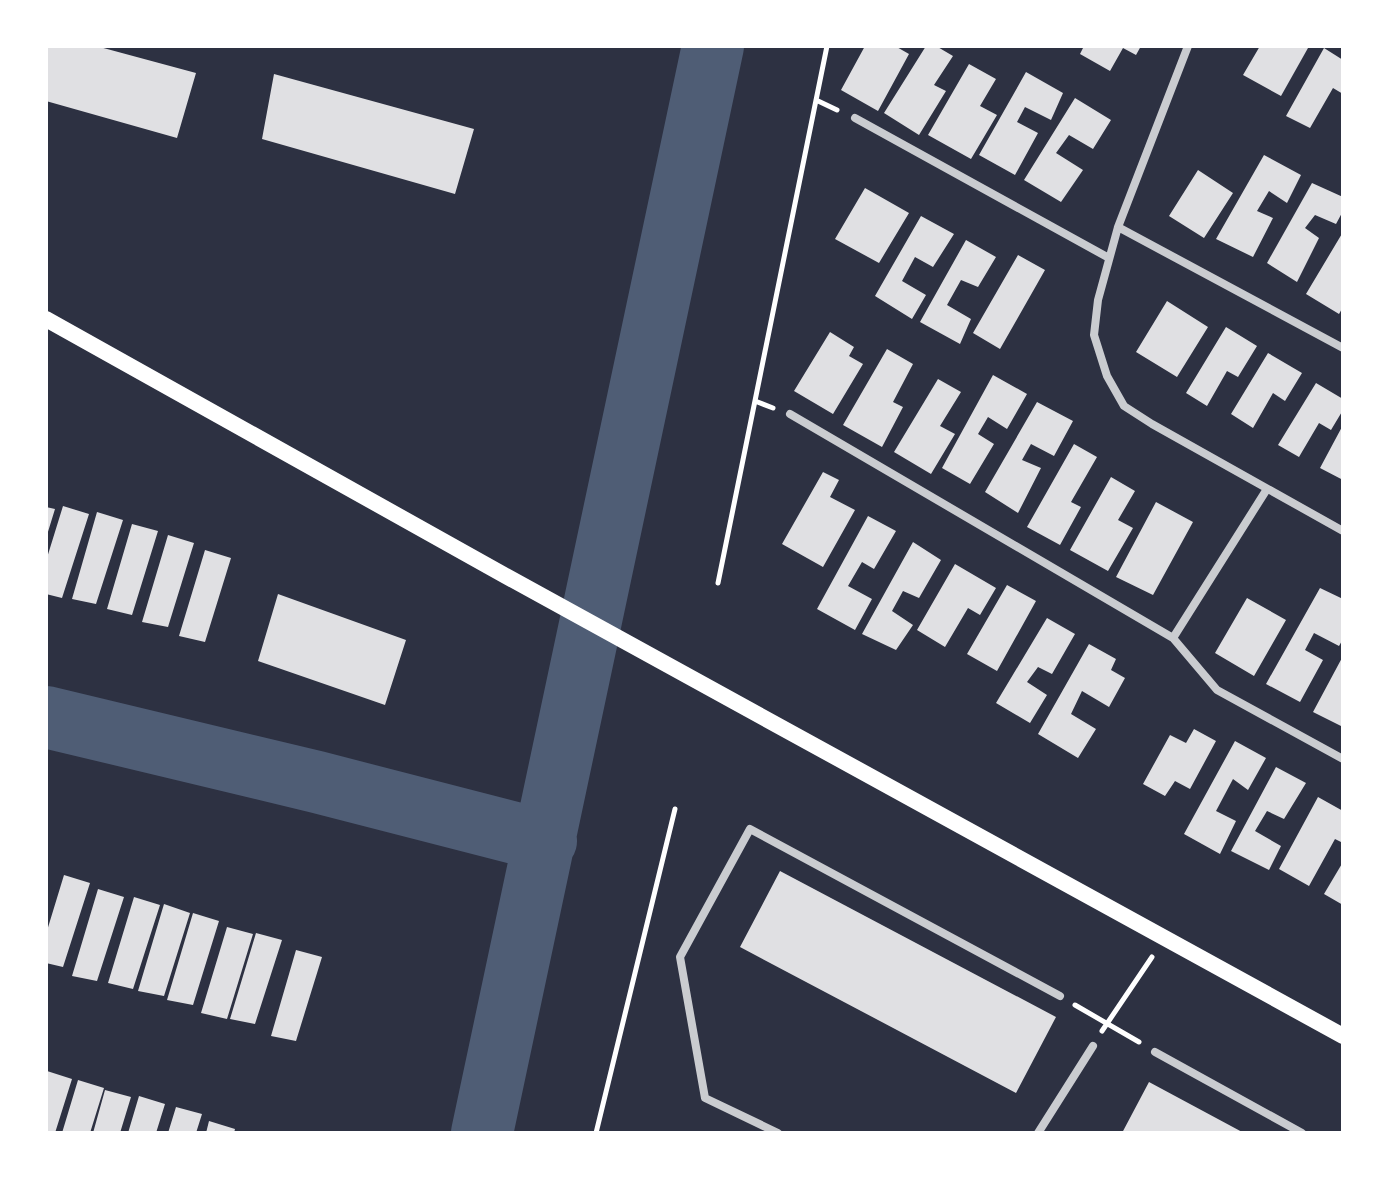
<svg xmlns="http://www.w3.org/2000/svg" width="1389" height="1179" font-family="'Nunito Sans',sans-serif">
<style>
.lines{fill:none;stroke-linecap:round;stroke-linejoin:round}
.river{stroke:#4f5d75;stroke-width:62}
.building{fill:#e0e0e3}
.path{stroke:#fff;stroke-width:5}
.minor{stroke:#caccd0;stroke-width:8}
.secondary{stroke:#fff;stroke-width:16}
</style>
<rect width="100%" height="100%" fill="#2d3142"/>
<g class="lines">
<path class="river" d="M46,717L317,782L546,841
M482,1133L713,46"/>
</g>
<path class="building" d="M46,46H96L196,73L177,138L46,101Z
M865,46H895L909,54L878,111L841,90Z
M926,46H936L953,56L934,85L946,91L919,135L884,113Z
M1084,46H1141L1136,55L1123,48L1110,71L1080,54Z
M1260,46H1304L1308,48L1281,96L1243,75Z
M1324,48L1343,60V94L1333,88L1310,128L1286,116Z
M969,64L996,79L980,106L997,115L971,159L928,135Z
M1026,72L1063,93L1051,120L1025,107L1017,122L1038,133L1015,175L979,155Z
M274,74L474,129L455,194L262,139Z
M1075,98L1111,120L1093,149L1069,135L1056,153L1083,170L1061,202L1024,180Z
M1264,155L1301,175L1287,203L1269,191L1257,211L1273,218L1253,257L1216,239Z
M1198,170L1233,193L1204,238L1169,216Z
M1312,183L1343,197V211L1336,224L1315,215L1305,228L1319,238L1297,282L1267,263Z
M865,188L909,213L879,263L835,239Z
M921,216L954,234L933,267L915,257L902,281L926,295L912,319L875,296Z
M1343,232V307L1339,314L1306,294Z
M966,240L996,257L978,287L961,280L947,305L971,319L960,344L920,322Z
M1018,255L1045,270L1000,349L973,333Z
M1167,301L1208,327L1177,377L1136,352Z
M1226,327L1257,346L1238,377L1227,371L1207,406L1186,393Z
M830,332L854,347L849,356L863,364L833,414L794,391Z
M887,349L913,364L893,402L903,407L882,447L843,425Z
M1268,353L1302,373L1285,401L1273,393L1253,428L1231,414Z
M993,375L1027,394L1007,429L988,417L978,434L994,444L970,484L942,468Z
M938,379L961,392L940,426L955,434L931,474L894,452Z
M1316,383L1343,399V410L1331,430L1319,423L1299,457L1278,445Z
M1037,402L1073,421L1054,456L1031,444L1022,460L1041,468L1018,513L985,492Z
M1343,425V480L1320,468Z
M1074,444L1097,457L1071,502L1081,507L1060,545L1027,527Z
M823,472L839,480L830,497L855,510L823,567L782,544Z
M1111,477L1135,491L1118,520L1133,528L1108,571L1070,550Z
M1156,502L1193,522L1153,595L1116,577Z
M63,506L89,514L62,598L46,594V561Z
M46,507L55,509L47,535H46Z
M97,512L123,520L96,604L72,599Z
M868,516L896,531L874,569L862,562L848,586L872,599L855,630L817,609Z
M132,524L158,531L132,615L107,609Z
M168,535L194,543L168,627L142,622Z
M913,542L941,560L919,598L903,591L892,611L913,625L896,650L862,634Z
M205,550L231,558L205,642L179,636Z
M955,564L996,588L980,615L968,608L945,647L917,630Z
M1007,585L1036,601L997,671L967,654Z
M1320,588L1343,599V639L1339,646L1314,633L1305,650L1323,660L1300,702L1266,684Z
M278,594L406,640L385,705L258,661Z
M1247,598L1286,620L1254,676L1215,653Z
M1047,618L1075,634L1052,674L1038,667L1027,682L1047,695L1030,723L996,703Z
M1089,644L1116,659L1111,670L1125,678L1109,707L1082,691L1071,714L1096,729L1078,758L1038,734Z
M1343,656V727L1313,712Z
M1194,729L1216,741L1190,789L1175,781L1165,796L1143,784L1170,735L1186,743Z
M1235,741L1266,758L1248,790L1233,779L1216,811L1236,821L1220,854L1184,834Z
M1276,767L1306,783L1284,819L1267,811L1255,831L1281,846L1269,870L1231,851Z
M1318,797L1343,811V843L1335,839L1309,886L1279,869Z
M1343,862V905L1324,894Z
M780,871L1056,1017L1016,1093L740,947Z
M64,875L90,883L63,967L46,963V934Z
M98,889L124,897L97,981L72,976Z
M134,897L160,905L133,989L108,983Z
M164,904L190,913L164,996L138,991Z
M193,913L219,921L193,1005L167,1000Z
M227,927L253,934L227,1019L201,1013Z
M256,933L282,940L255,1024L230,1019Z
M296,950L322,957L296,1041L271,1036Z
M47,1071L72,1079L55,1133H46Z
M78,1080L104,1088L90,1133H62Z
M1149,1082L1244,1133H1122Z
M105,1090L131,1097L120,1133H93Z
M139,1096L165,1104L156,1133H128Z
M176,1107L202,1114L196,1133H168Z
M209,1121L235,1129L234,1133H206Z"/>
<g class="lines">
<path class="path" d="M816,100L837,110
M755,401L773,408
M718,583L827,46
M1075,1005L1139,1042
M1102,1031L1152,957
M596,1133L675,809"/>
<path class="minor" d="M1188,46L1118,227L1098,300L1094,335L1107,376L1124,406L1152,424L1343,531
M855,118L1109,258
M1118,227L1343,348
M790,414L1173,638L1217,690L1343,759
M1173,638L1267,489
M1155,1052L1302,1133
M778,1133L705,1098L680,957L750,829L1060,996
M1038,1133L1093,1046"/>
<path class="secondary" d="M46,319L504,575L1343,1036"/>
</g>
<rect width="1389" height="1179" fill="none" stroke="#ffffff" stroke-width="96"/>
</svg>
